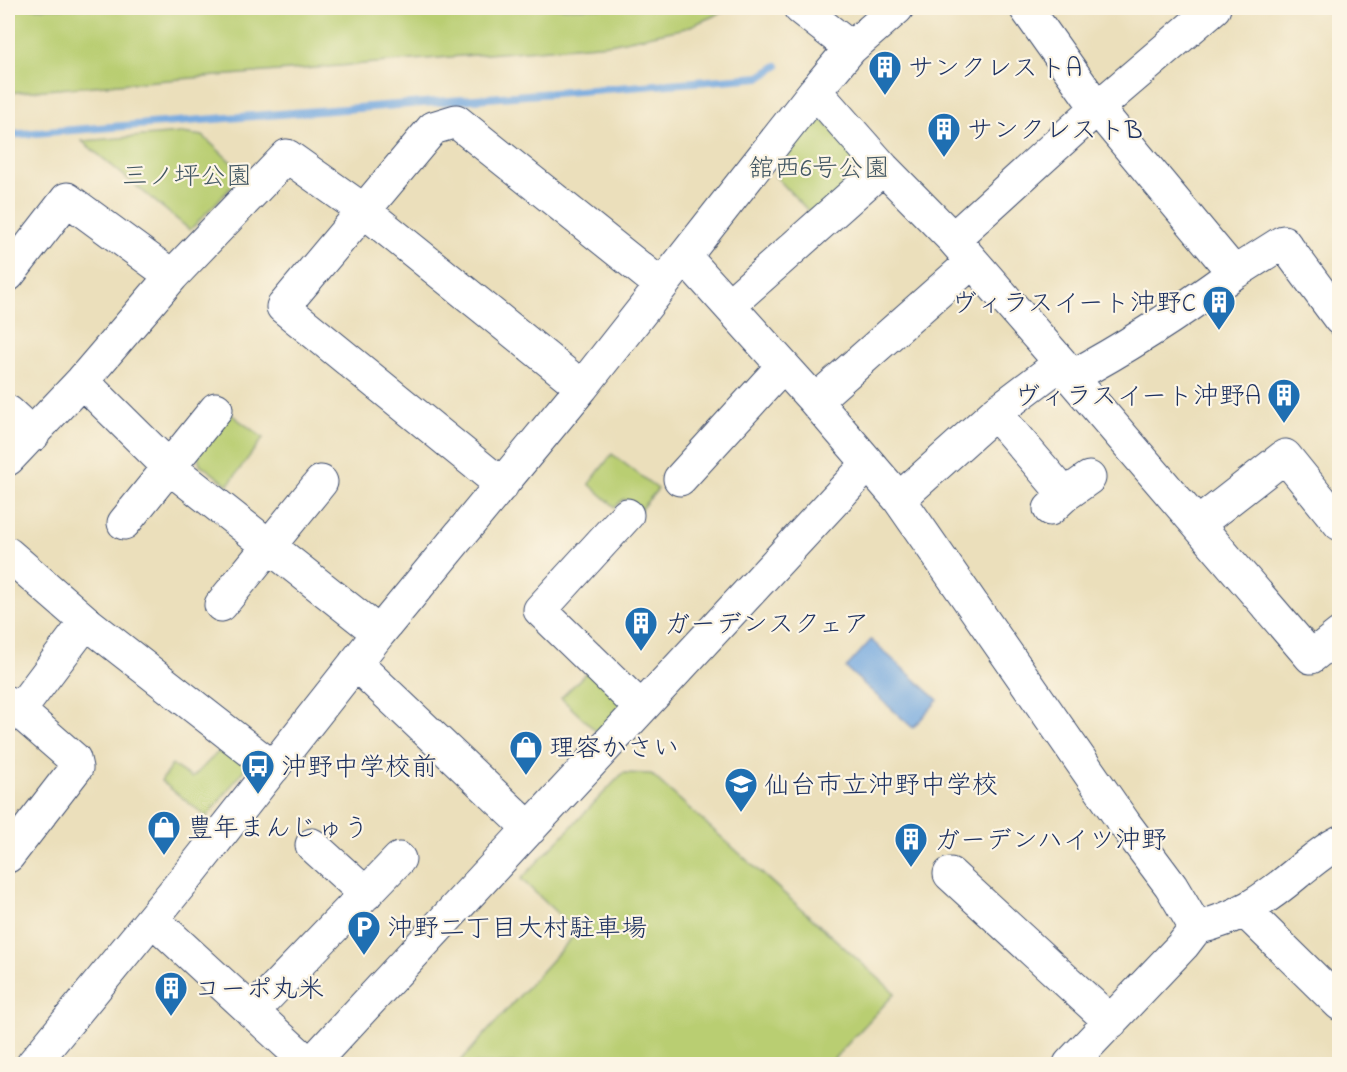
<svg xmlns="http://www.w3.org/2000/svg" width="1347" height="1072" font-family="'Indie Flower','Klee One',sans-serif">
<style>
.green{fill:#b9ce72;stroke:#6a7e68;stroke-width:1.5}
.water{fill:#72a7df;stroke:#466b9e;stroke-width:1.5}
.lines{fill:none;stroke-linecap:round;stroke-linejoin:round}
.stream{stroke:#72a7df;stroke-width:8}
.minor-casing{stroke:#3a496c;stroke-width:35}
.minor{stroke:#fff;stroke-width:33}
.labels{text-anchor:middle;stroke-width:4.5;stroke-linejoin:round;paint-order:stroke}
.poi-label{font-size:26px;fill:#1b2f5e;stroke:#fcf5e5;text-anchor:start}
.park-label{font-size:26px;fill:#425763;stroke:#fcf5e5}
</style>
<rect width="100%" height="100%" fill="#fcf5e5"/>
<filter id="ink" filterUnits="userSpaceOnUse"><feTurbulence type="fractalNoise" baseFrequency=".0167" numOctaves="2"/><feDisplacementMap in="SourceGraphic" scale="12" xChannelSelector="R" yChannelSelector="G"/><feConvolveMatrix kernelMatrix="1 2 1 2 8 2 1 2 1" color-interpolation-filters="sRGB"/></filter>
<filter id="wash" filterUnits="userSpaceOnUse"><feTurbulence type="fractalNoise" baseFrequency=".008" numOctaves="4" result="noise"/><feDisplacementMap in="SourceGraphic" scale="24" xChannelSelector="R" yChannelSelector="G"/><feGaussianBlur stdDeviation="1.35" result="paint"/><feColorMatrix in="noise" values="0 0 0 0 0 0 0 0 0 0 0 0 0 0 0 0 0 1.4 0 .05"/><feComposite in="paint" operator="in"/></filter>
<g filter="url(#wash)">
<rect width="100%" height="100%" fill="#ebdfbb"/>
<path class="green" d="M8,8H732L686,28L610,44L8,93Z
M822,119L864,167L813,216L775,176L811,122Z
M181,133L203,136L244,174L190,230L82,141Z
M228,412L263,438L228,485L200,464L196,448Z
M612,454L658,489L639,511L624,499L615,507L589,484Z
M589,670L621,699L619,714L601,736L561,698Z
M226,744L246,767L207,817L161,781L172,765L192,778Z
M623,773L651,774L895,993L829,1064H458L577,932L521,879Z"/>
<path class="water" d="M871,640L938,700L913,728L846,668Z"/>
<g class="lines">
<path class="stream" d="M8,135L760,77L777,66"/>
</g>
</g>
<g filter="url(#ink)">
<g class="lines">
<defs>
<path id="minor" d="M800,8L851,48
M815,91L883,168L953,239L1061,363L1071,377C1128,347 1182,311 1234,273L1097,108L1026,8
M953,239L1097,108L1214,8
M685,257L815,401L899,499L1124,823L1171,886L1196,928
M1234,273L1283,242L1340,319
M8,275L67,199L172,276
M729,305L883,168
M1071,377L1311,657L1340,634
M82,381L169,467L379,633
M815,401L972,262
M8,412L33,435
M995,413L1065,495L1050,509
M8,459L82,381L172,276L287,156L363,210L582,387
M680,479L783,366
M502,485L283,307L433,128L456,121L661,285
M1065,495L1089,478
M899,499L995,413L1061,363
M627,515L540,610L641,708
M124,523L216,409
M1198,524L1285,456L1340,524
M8,554L86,622L273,768
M221,605L321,482
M355,663L530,829
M8,703L19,711L74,759L76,768L8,856
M19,711L86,622
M312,845L366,894
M950,874L1111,1022
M1244,910L1340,1004
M152,919L309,1064
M252,1012L399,859
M33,1064L193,869L379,633L582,387L815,91L851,48L897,8
M311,1064L868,464
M1070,1064L1183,945L1196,928C1237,919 1266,899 1298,872C1312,861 1324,850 1340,842"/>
</defs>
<use href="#minor" class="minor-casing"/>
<use href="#minor" class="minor"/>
</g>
</g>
<defs>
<symbol id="building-pin" viewBox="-11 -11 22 30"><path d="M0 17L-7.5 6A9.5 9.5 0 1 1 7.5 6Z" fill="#1f6fb2" stroke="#fcf5e5"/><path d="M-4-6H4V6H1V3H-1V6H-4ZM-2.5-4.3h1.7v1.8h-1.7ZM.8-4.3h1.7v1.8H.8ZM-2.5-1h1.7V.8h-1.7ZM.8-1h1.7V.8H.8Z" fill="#fff"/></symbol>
<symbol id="shop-pin" viewBox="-11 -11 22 30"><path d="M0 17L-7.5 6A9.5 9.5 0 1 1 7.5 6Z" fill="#1f6fb2" stroke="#fcf5e5"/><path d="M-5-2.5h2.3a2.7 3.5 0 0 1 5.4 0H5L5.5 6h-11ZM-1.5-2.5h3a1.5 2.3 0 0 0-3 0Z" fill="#fff"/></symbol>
<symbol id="bus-pin" viewBox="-11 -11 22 30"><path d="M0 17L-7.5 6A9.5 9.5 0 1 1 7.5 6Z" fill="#1f6fb2" stroke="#fcf5e5"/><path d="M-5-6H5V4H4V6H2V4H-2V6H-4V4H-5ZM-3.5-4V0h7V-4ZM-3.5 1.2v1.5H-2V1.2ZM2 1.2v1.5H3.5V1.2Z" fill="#fff"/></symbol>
<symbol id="school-pin" viewBox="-11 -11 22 30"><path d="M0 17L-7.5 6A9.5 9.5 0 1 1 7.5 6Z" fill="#1f6fb2" stroke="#fcf5e5"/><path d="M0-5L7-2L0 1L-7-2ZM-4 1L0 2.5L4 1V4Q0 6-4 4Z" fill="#fff"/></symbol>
<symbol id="parking-pin" viewBox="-11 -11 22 30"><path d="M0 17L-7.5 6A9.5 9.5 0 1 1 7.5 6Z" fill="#1f6fb2" stroke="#fcf5e5"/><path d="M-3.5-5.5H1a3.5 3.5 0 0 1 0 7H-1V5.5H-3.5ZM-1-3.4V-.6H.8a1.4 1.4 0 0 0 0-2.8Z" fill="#fff"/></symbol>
</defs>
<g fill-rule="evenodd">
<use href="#building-pin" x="866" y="48" width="38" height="52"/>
<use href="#building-pin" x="925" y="110" width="38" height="52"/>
<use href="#building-pin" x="1200" y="283" width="38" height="52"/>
<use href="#building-pin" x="1265" y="376" width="38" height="52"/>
<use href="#building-pin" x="622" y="604" width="38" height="52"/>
<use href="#shop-pin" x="507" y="728" width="38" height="52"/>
<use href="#bus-pin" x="239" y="747" width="38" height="52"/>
<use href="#school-pin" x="722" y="765" width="38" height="52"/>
<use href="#shop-pin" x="145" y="808" width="38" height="52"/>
<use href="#building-pin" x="892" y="820" width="38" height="52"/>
<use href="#parking-pin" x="345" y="908" width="38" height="52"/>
<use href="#building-pin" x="152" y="969" width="38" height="52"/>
</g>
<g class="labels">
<g class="poi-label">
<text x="908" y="76">サンクレストA</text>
<text x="967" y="138">サンクレストB</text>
<text x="1196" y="311" text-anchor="end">ヴィラスイート沖野C</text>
<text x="1261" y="404" text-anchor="end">ヴィラスイート沖野A</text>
<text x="664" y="632">ガーデンスクェア</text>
<text x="549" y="756">理容かさい</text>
<text x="281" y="775">沖野中学校前</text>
<text x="764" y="793">仙台市立沖野中学校</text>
<text x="187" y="836">豊年まんじゅう</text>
<text x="934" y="848">ガーデンハイツ沖野</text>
<text x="387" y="936">沖野二丁目大村駐車場</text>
<text x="194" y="997">コーポ丸米</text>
</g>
<g class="park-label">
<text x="819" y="176">舘西6号公園</text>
<text x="187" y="184">三ノ坪公園</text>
</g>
</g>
<rect width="1347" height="1072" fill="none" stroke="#fcf5e5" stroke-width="30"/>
</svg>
